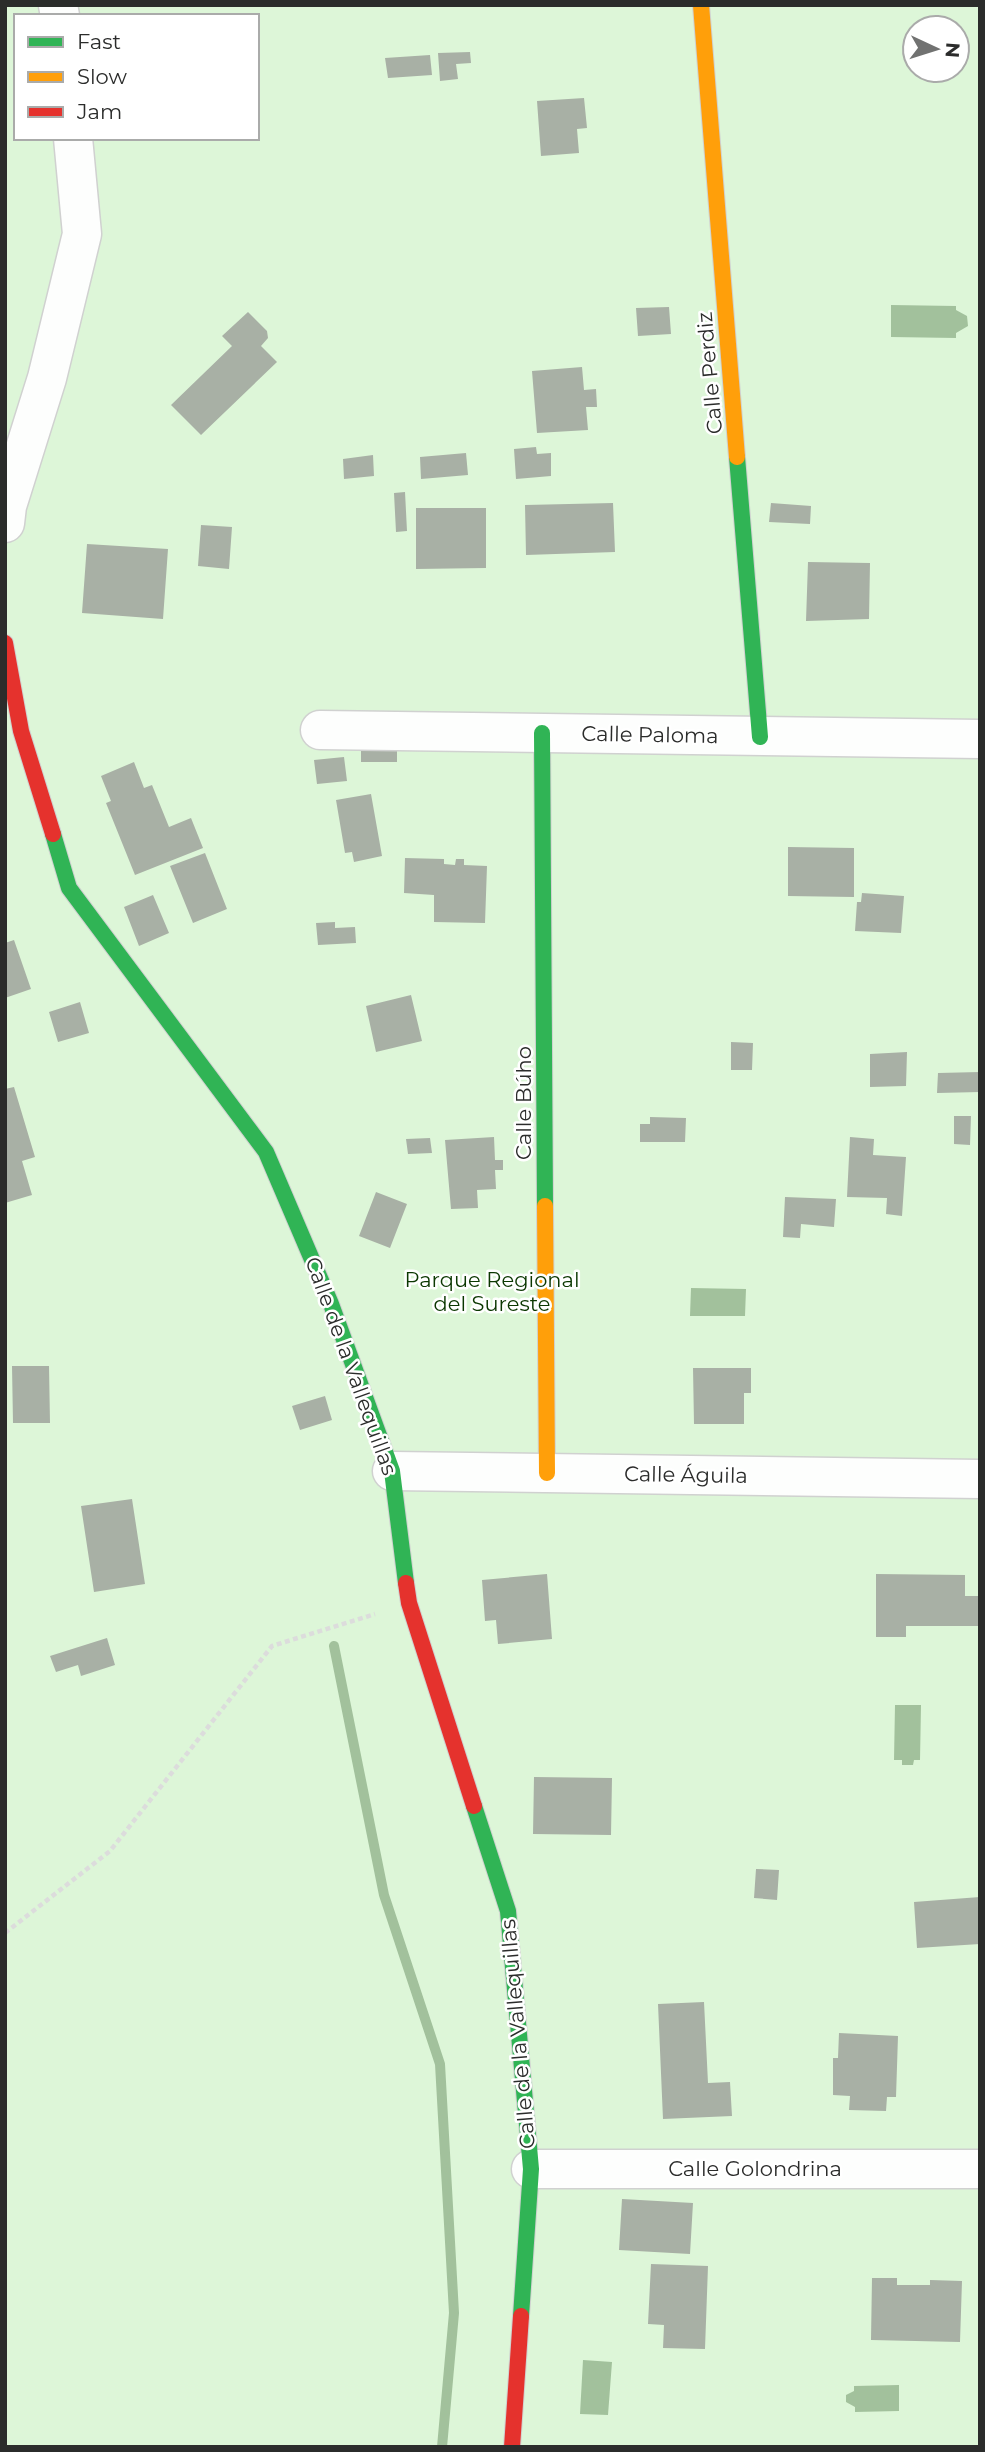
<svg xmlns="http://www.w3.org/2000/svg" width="985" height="2452" font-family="Montserrat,sans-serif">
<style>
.green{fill:#ddf6d8;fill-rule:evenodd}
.water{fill:#a2c19c}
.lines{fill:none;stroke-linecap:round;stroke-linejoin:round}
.stream{stroke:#a2c19c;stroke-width:10}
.building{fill:#a8b0a5}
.street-casing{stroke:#d0d1d0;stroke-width:41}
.fast-casing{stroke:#d0d1d0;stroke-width:18}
.slow-casing{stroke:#d0d1d0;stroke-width:18}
.jam-casing{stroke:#d0d1d0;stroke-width:18}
.path{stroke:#dcdcdc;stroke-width:4.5;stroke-dasharray:5 3.5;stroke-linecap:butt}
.street{stroke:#fdfefd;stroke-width:38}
.fast{stroke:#30b455;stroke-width:16}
.slow{stroke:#ff9f0a;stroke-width:16}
.jam{stroke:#e5322d;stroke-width:16}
.labels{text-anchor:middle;stroke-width:5;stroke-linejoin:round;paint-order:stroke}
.street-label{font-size:21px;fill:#2b2c2b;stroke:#fff}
.park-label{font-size:21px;fill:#0b3801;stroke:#fff}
</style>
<rect width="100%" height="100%" fill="#f4f5f3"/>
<path class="green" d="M5,5H980V2447H5ZM16,16H257V138H16ZM915,28H957V70H915Z"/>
<path class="water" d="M891,305L956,306V310L967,316L968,326L956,333V338L891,337Z
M691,1288L746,1289L745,1316H690Z
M895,1705H921L920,1760H914L913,1765H902V1760H894Z
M583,2360L612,2362L608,2415L580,2414Z
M899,2385V2411L855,2412V2407L846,2402V2395L854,2391V2386Z"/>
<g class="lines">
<path class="stream" d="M334,1646L384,1895L440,2064L454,2313L442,2447"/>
</g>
<path class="building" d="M470,52L471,63L456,64L458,79L440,81L438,53Z
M430,55L432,75L388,78L385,58Z
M584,98L587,128L577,129L579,153L541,156L537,101Z
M669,307L671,334L638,336L636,308Z
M248,312L267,331L268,338L261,346L277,362L201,435L171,405L232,346L222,336Z
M582,367L584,390L596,389L597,407H586L588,430L537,433L532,371Z
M536,447L537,454L551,453V476L516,479L514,449Z
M466,453L468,475L421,479L420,457Z
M373,455L374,476L344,479L343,459Z
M405,492L407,531L396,532L394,493Z
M613,503L615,552L526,555L525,505Z
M771,503L811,506L810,524L769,522Z
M416,508H486V568L416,569Z
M201,525L232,527L229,569L198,566Z
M87,544L168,549L163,619L82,613Z
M808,562L870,563L869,619L806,621Z
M397,749V762H361V750Z
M344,757L347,781L317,784L314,760Z
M134,762L144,788L152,785L169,827L191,818L203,848L135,875L106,803L111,801L101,776Z
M371,794L382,856L354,862L352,852L345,853L336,800Z
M788,847L854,848V897L788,896Z
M205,853L227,909L193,923L170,866Z
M405,858L444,859V864L455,865L456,859H464V865L487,866L485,923L434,922V895L404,893Z
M862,893L904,896L901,933L855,931L857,902H861Z
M153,895L169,933L139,946L124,907Z
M335,922V928L355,927L356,943L318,945L316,923Z
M14,940L31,989L5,998V943Z
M411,995L422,1041L376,1052L366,1006Z
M80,1002L89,1033L58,1042L49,1012Z
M731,1042L753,1043L752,1070H731Z
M907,1052L906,1086L870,1087V1054Z
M980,1072V1092L937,1093L938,1073Z
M14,1087L35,1157L22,1161L32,1195L5,1203V1089Z
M954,1116H971L970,1145L954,1144Z
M650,1117L686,1118L685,1142H640V1124H650Z
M494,1137L495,1160H503V1170H495L496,1189L477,1190L478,1208L451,1209L445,1140Z
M850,1137L874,1139L873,1155L906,1157L902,1216L886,1214L887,1198L847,1197Z
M430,1138L432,1153L408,1154L406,1139Z
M376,1192L407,1204L390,1248L359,1236Z
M785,1197L836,1199L834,1227L801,1224L800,1238L783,1237Z
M12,1366H49L50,1423H13Z
M693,1368H751V1393H744V1424H694Z
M325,1396L332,1420L300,1430L292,1406Z
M132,1499L145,1584L94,1592L81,1506Z
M547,1574L552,1639L498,1644L496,1620L485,1621L482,1580Z
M876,1574L965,1575V1596H978V1626H906V1637H876Z
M107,1638L115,1665L81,1676L78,1665L56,1672L50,1656Z
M534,1777L612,1778L611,1835L533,1834Z
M756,1869L779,1870L777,1900L754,1898Z
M980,1897V1944L917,1948L914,1902Z
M704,2002L708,2083L730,2082L732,2116L663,2119L658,2004Z
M839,2033L898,2036L896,2097H887L886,2111L849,2110L850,2096L833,2095V2058H838Z
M622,2199L693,2203L690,2254L619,2250Z
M651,2264L708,2266L705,2349L663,2348L664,2325L648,2324Z
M872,2278H897V2285H930V2280L962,2281L960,2342L871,2340Z"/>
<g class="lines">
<defs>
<path id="street" d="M58,5L60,16
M5,523L7,506L47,378L82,234L73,138
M320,730L980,739
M392,1471L980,1479
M531,2169H980"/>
<path id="fast" d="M737,457L760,737
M542,733L545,1206
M53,834L69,888L266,1152L331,1304L392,1471L406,1583
M474,1806L508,1911L531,2169L521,2316"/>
<path id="slow" d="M701,5L737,457
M545,1206L547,1473"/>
<path id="jam" d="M5,643L21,731L53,834
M406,1583L409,1603L474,1806
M512,2447L521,2316"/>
</defs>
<use href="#street" class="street-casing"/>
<use href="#fast" class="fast-casing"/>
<use href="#slow" class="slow-casing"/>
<use href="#jam" class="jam-casing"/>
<path class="path" d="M5,1933L110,1851L272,1646L375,1614"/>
<use href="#street" class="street"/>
<use href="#fast" class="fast"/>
<use href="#slow" class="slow"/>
<use href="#jam" class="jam"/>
</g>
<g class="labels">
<g class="street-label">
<text transform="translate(710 373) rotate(-95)" y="7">Calle Perdiz</text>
<text transform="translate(650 735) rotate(1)" y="7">Calle Paloma</text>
<text transform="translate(524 1103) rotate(-90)" y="7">Calle Búho</text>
<text transform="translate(351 1366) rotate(70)" y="7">Calle de la Vallequillas</text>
<text transform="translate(686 1475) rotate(1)" y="7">Calle Águila</text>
<text transform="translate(518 2034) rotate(-95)" y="7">Calle de la Vallequillas</text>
<text x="755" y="2176">Calle Golondrina</text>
</g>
<g class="park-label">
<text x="492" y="1287">Parque Regional<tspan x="492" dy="24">del Sureste</tspan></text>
</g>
</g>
<rect width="985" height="2452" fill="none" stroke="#2b2c2b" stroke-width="14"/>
<rect x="14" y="14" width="245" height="126" fill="#ffffff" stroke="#aaabaa" stroke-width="2"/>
<rect x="28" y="37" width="35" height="10" fill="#30b455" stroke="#aaabaa" stroke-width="2"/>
<text x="77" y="49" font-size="21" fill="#2b2c2b">Fast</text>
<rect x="28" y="72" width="35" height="10" fill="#ff9f0a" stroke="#aaabaa" stroke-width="2"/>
<text x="77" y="84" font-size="21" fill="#2b2c2b">Slow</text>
<rect x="28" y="107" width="35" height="10" fill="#e5322d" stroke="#aaabaa" stroke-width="2"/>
<text x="77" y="119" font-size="21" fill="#2b2c2b">Jam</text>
<g transform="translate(936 49) rotate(94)"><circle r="33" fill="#ffffff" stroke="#aaabaa" stroke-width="2"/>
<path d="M0-5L12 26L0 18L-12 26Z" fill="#717271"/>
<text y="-10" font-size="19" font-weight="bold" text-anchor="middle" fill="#2b2c2b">N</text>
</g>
</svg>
